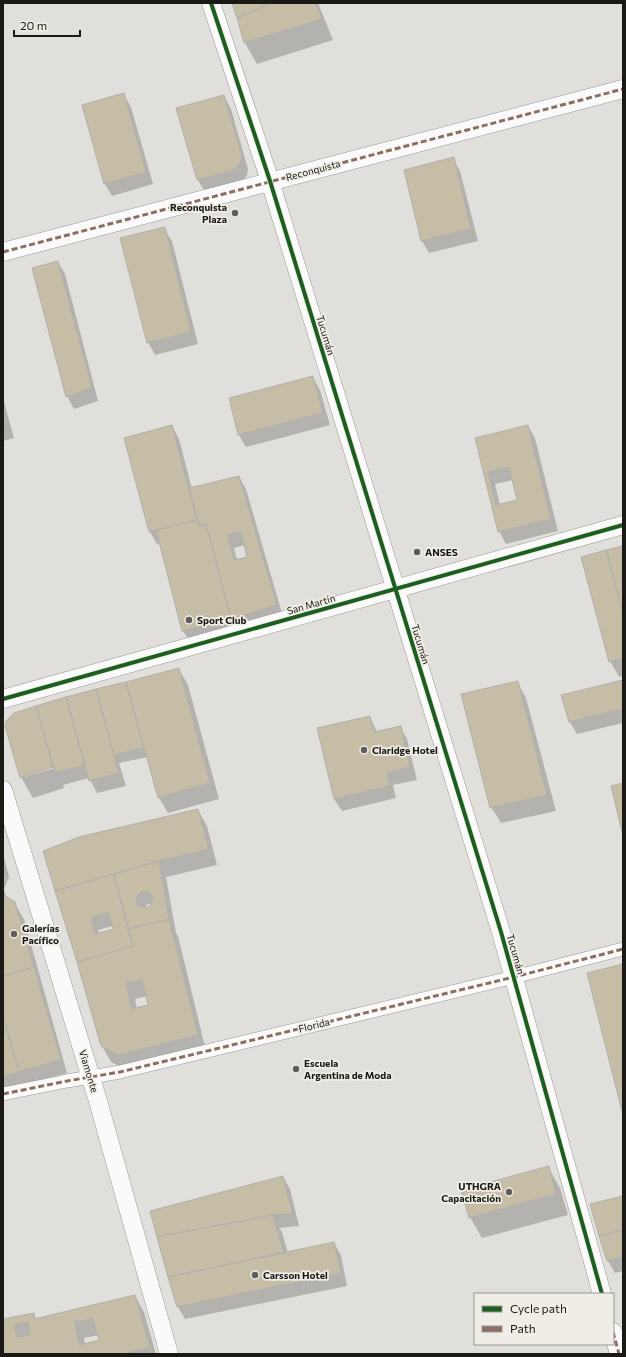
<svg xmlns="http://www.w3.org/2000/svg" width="626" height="1357" font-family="Commissioner,sans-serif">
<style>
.shadow{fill:#0003;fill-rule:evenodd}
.building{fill:#c6bda7;stroke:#b1b0ac;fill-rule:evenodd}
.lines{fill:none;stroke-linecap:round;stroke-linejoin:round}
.pedestrian-casing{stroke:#989794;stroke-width:14}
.minor-casing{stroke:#989794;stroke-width:19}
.path{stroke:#c1c0bd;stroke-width:2.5;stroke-dasharray:3 3;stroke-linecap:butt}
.pedestrian{stroke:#fafafa;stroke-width:13}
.minor{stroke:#fafafa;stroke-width:18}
.quiet{stroke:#8d6e63;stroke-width:3;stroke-dasharray:6 3;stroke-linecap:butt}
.cycleway-casing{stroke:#f0ede6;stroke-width:6}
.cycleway{stroke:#1b5e20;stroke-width:4}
.poi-dot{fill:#605e5b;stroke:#f0ede6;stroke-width:1.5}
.labels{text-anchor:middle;stroke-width:3.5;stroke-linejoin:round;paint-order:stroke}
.street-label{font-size:10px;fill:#1a1916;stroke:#f0ede6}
.poi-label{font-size:10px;font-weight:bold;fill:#1a1916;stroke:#f0ede6;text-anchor:start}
</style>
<rect width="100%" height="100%" fill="#e1dfdb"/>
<path class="shadow" d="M233,3H318L333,40L257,64L245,43Z
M123,94L131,107L153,184L112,196L105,184Z
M224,96L231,109L248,169L247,176L239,184L205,192L198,180L177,109Z
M453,159L460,171L478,241L429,253L422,241L405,170Z
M164,229L172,241L198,344L155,355L148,342Z
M58,262L65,274L98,401L74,409L67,396Z
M313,378L320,390L330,425L246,447L239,435L231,398Z
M3,398L14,438L3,441Z
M172,426L179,439L192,489L239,477L246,489L283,617L191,643L183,631L160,543L157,544L150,532L125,439ZM245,545L248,557L237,560L234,548Z
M528,426L535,438L558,531L506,544L499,531L476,439ZM513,480L518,501L500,505L495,484Z
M623,547V676L619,677L610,661Z
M179,669L188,685L219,799L168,813L159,798L148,757L119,763L126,786L97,793L89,778L63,785L64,788L33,798L21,777L36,707L95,690ZM57,765L58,767L25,777V775Z
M623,681V723L577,734L570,722L563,696Z
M517,682L526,698L556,811L501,823L491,807Z
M370,717L377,732L400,727L407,739L417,780L393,785L396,798L342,811L334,799Z
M198,810L207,826L217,865L166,877L176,933L178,936L206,1051L128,1070L111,1062L102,1046L45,851ZM148,904H153L149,908L144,909ZM113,926L114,930L99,934L98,930ZM147,996L150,1006L137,1009L135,999Z
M3,853L9,877L4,889L7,899L14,903L24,919L67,1073L3,1090Z
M548,1167L560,1188L568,1215L482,1238L470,1217Z
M283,1177L290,1189L299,1226L279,1228L282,1232L288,1253L334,1243L341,1255L347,1286L185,1319L178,1307L169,1277Z
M623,1197V1271L615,1273L608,1261Z
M135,1296L144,1312L156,1354H3V1320L34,1314L37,1320ZM99,1335L100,1341L85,1345L84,1338Z"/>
<path class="building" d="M232,3H271L237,18Z
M271,3H316L322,19L244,43L237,18Z
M124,93L146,172L104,184L82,105Z
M224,95L242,156L240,164L232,171L197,180L176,108Z
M454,157L471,229L421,241L404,170Z
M165,227L191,332L147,343L120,238Z
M58,261L92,388L66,397L32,268Z
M313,376L323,413L238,435L229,398Z
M3,411L6,422L3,423Z
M172,425L197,520L149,532L124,438Z
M528,425L551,519L498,532L475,438ZM509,467L517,500L496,505L488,472Z
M239,476L277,605L231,619L206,524L199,526L189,488ZM241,532L247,557L234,560L228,535Z
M197,520L199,526L206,524L231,619L182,631L156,530Z
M623,546V613L606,550Z
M606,550L623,613V658L609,662L581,557Z
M179,668L210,783L158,798L126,682Z
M623,680V709L569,722L561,695Z
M518,681L547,795L490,808L461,694Z
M126,682L144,748L114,755L96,689Z
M96,689L119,773L89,781L66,697Z
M66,697L85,765L55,773L36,706Z
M36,706L53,767L20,778L5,726L6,721L14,713Z
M370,716L374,732L401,726L410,767L387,773L390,786L334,799L317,728Z
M623,783V836L611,786Z
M198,809L209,849L159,861L55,891L43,851L79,837Z
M159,861L169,919L128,929L114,874ZM146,891L150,894L153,898L152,903L148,907L143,908L138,905L136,901L137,896L141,892Z
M114,874L133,946L77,962L55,891ZM109,913L113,929L95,934L91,917Z
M3,895L15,902L34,967L3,976Z
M169,919L198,1035L118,1055L101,1046L77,962L133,946L128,929ZM142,979L148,1005L132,1009L126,983Z
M623,964V1115L587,973Z
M34,967L61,1060L19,1072L3,1016V976Z
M3,1016L19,1072L3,1076Z
M549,1166L556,1194L469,1218L461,1190Z
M283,1176L293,1214L273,1215L157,1237L150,1211Z
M623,1196V1230L599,1236L590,1204Z
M273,1215L284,1253L168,1277L157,1237Z
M623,1230V1257L607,1261L599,1236Z
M334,1242L341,1273L177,1307L168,1277Z
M135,1295L150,1347L124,1354H3V1319L34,1313V1319ZM93,1319L99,1340L79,1345L75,1322ZM28,1322L30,1335L17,1337L15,1325Z"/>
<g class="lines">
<defs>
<path id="pedestrian" d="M3,1094L67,1081L120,1072L514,977L623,949"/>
<path id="minor" d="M211,3L270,181L501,932L602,1294
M3,252L623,89
M3,699L623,525
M3,790L98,1101L169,1354
M613,1332L619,1354"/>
</defs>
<use href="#pedestrian" class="pedestrian-casing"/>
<use href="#minor" class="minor-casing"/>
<path class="path" d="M3,880L10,878"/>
<use href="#pedestrian" class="pedestrian"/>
<use href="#minor" class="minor"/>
<path class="quiet" d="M3,252L623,89
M3,1094L67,1081L120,1072L514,977L623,949
M613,1332L619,1354"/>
<defs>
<path id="cycleway" d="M211,3L270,181L501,932L602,1294
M3,699L623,525"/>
</defs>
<use href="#cycleway" class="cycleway-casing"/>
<use href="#cycleway" class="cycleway"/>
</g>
<g class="poi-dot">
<circle cx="235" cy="213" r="4"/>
<circle cx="417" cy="552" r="4"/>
<circle cx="189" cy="620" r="4"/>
<circle cx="364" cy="750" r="4"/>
<circle cx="14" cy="934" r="4"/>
<circle cx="296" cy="1069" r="4"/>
<circle cx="509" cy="1192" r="4"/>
<circle cx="255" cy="1275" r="4"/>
</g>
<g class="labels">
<g class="street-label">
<text transform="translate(313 170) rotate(-15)" y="4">Reconquista</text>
<text transform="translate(326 335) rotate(73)" y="4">Tucumán</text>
<text transform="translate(311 604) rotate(-16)" y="4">San Martín</text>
<text transform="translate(421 644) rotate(73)" y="4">Tucumán</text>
<text transform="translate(516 954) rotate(74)" y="4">Tucumán</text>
<text transform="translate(314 1025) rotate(-14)" y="4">Florida</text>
<text transform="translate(89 1071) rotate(73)" y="4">Viamonte</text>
</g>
<g class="poi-label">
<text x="227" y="211" text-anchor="end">Reconquista<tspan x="227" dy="12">Plaza</tspan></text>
<text x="425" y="556">ANSES</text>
<text x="197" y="624">Sport Club</text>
<text x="372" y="754">Claridge Hotel</text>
<text x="22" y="932">Galerías<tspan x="22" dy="12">Pacífico</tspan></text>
<text x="304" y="1067">Escuela<tspan x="304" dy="12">Argentina de Moda</tspan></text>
<text x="501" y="1190" text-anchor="end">UTHGRA<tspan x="501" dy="12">Capacitación</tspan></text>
<text x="263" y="1279">Carsson Hotel</text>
</g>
</g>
<rect width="626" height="1357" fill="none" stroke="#1a1916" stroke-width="8"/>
<rect x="474" y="1293" width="140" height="52" fill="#f0ede6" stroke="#9a9893"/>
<rect x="482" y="1306" width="20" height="6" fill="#1b5e20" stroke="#9a9893"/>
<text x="510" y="1313" font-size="12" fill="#1a1916">Cycle path</text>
<rect x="482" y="1326" width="20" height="6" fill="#8d6e63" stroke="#9a9893"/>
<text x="510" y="1333" font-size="12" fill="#1a1916">Path</text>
<path d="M14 30v6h66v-6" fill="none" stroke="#1a1916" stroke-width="2"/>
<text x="20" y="30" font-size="12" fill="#1a1916" stroke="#f0ede6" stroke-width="3" paint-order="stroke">20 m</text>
</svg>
